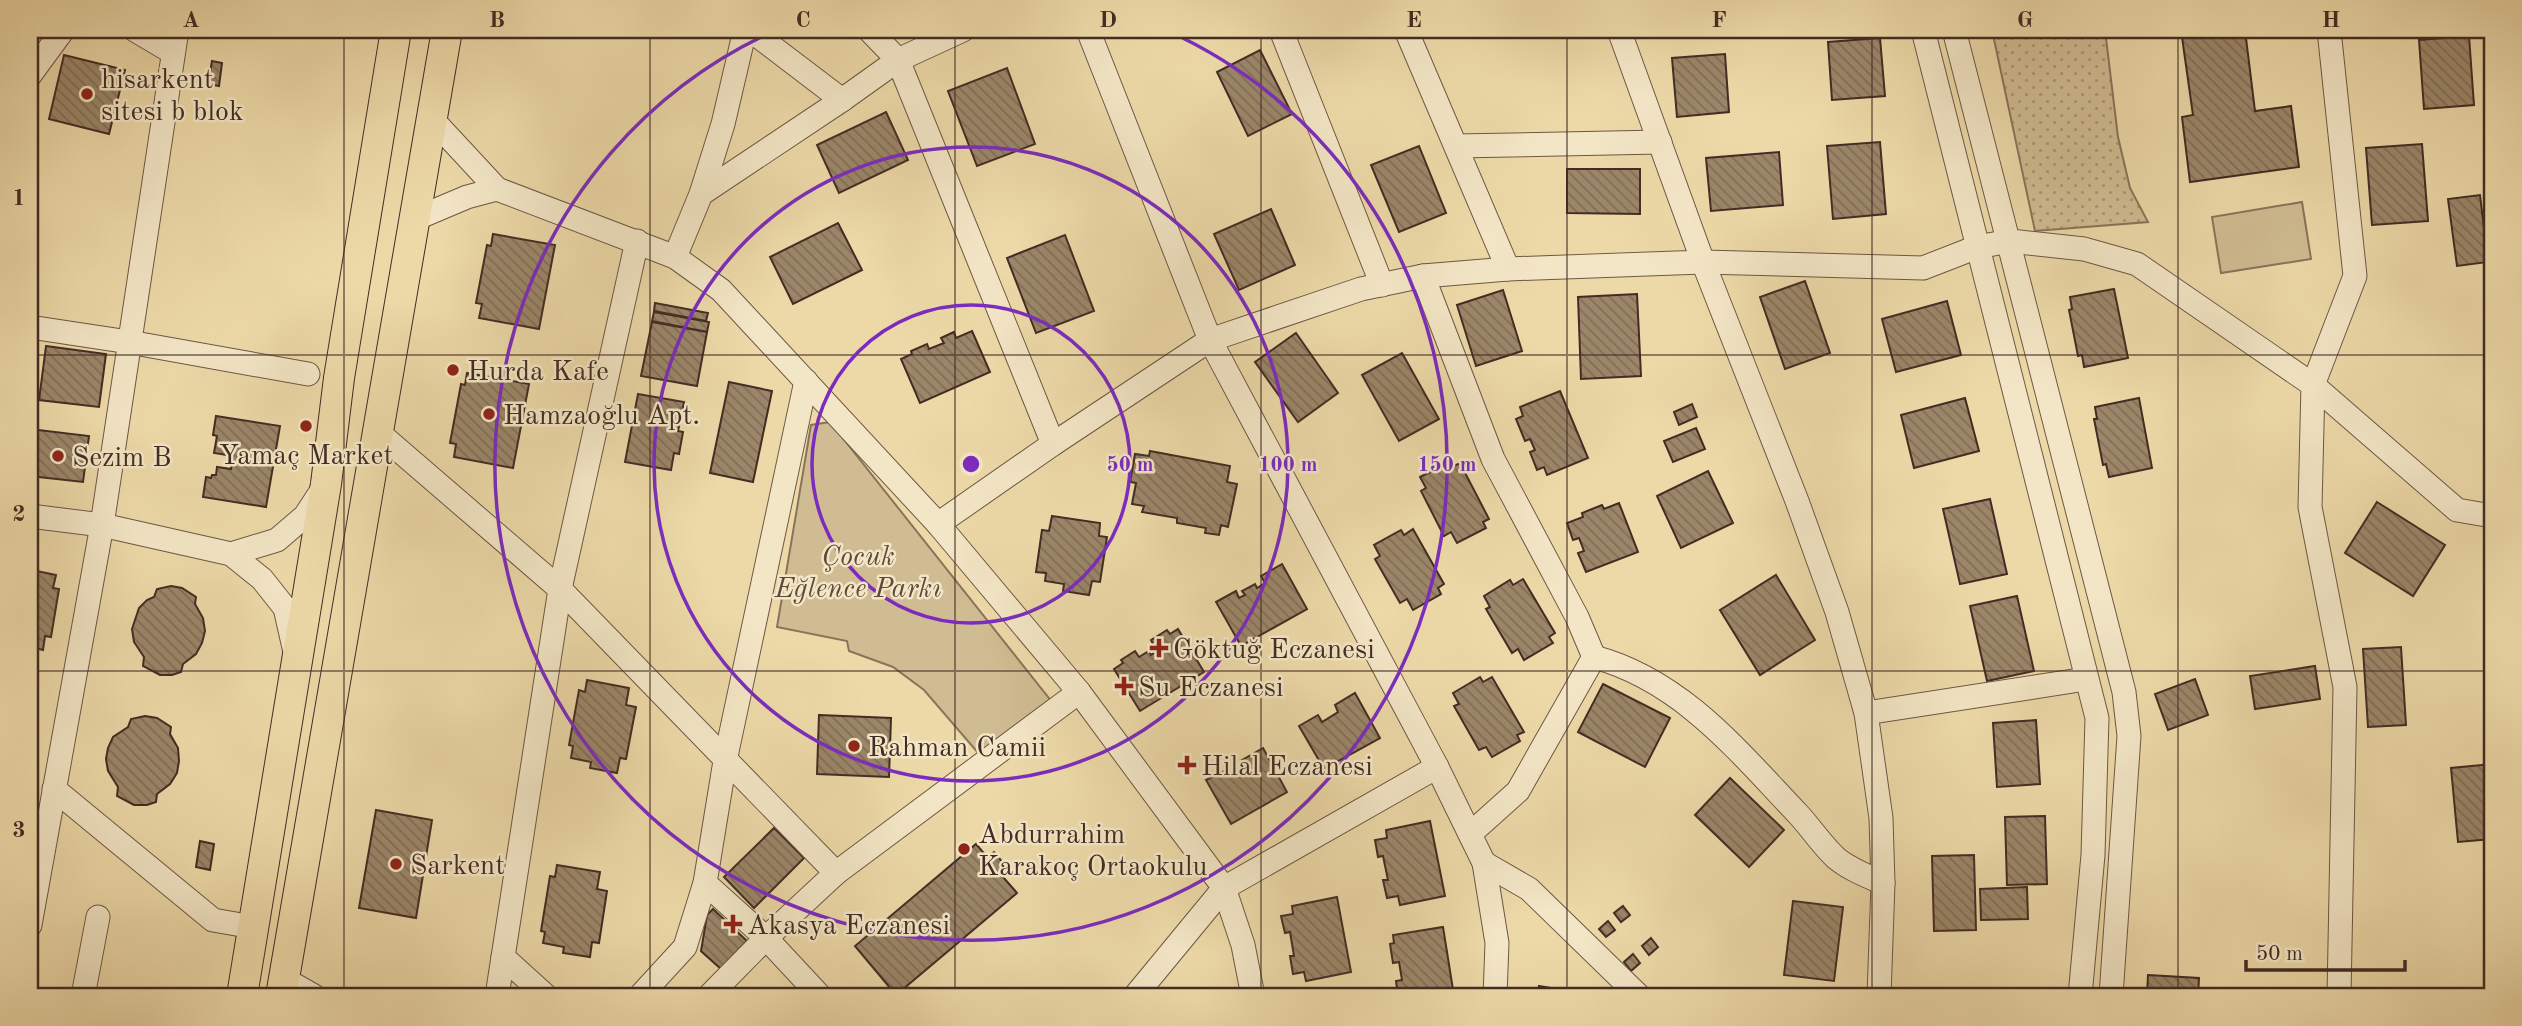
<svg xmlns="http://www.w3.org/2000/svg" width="2522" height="1026" font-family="'Old Standard TT',serif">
<defs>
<pattern id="grass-dots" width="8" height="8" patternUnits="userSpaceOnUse" patternTransform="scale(1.75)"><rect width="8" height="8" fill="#d0bc92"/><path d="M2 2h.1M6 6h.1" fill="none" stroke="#a97" stroke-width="1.8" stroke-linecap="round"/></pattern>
<pattern id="building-back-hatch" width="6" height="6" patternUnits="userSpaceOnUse" patternTransform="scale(1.75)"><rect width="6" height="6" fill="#9b8669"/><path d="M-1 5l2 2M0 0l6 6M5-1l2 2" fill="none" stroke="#806e56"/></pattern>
</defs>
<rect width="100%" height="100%" fill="#edd9a8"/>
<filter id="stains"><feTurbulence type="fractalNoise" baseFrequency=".00286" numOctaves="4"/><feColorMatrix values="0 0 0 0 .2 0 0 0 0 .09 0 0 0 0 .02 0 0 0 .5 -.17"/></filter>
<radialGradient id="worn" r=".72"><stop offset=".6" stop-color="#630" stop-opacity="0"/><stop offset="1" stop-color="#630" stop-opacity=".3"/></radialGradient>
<path fill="url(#grass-dots)" stroke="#89745b" stroke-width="2" d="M1992,30H2105L2118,137L2130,188L2148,222L2035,231Z"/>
<g fill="#d0bc92" stroke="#89745b" stroke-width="2">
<path d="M2302,202L2311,259L2221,273L2212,217Z"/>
<path d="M830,422L1052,702L979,754L924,690L893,667L849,651L847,641L777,627L811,425Z"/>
</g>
<g fill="url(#building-back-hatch)" stroke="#422c24" stroke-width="2">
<path d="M2181,30H2245L2255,111L2291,106L2299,167L2190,182L2182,117L2193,115Z"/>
<path d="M2469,36L2474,105L2424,109L2419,40Z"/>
<path d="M1880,38L1885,96L1832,100L1828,42Z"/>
<path d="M1260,50L1292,114L1248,136L1217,72Z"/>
<path d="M1725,54L1729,112L1677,117L1672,58Z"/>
<path d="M64,55L125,70L109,134L49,119Z"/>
<path d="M212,61L222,63L219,86L208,84Z"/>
<path d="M1007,68L1035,144L977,166L948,91Z"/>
<path d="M886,112L908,160L839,193L817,145Z"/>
<path d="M1880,142L1886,214L1833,219L1827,146Z"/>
<path d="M2422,144L2428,221L2372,225L2366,148Z"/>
<path d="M1419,146L1446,213L1399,232L1371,165Z"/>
<path d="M1779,152L1783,205L1711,211L1706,158Z"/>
<path d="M1567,169H1640V214L1567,213Z"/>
<path d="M2480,195L2488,262L2457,266L2448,199Z"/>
<path d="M1271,209L1295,265L1239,290L1214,234Z"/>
<path d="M838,223L862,270L793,304L770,257Z"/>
<path d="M493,234L555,245L539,329L479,318L482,304L476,303L487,245L491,246Z"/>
<path d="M1065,235L1094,311L1036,333L1007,258Z"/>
<path d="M1805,281L1830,353L1785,369L1760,297Z"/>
<path d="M2114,289L2128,358L2084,367L2082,355L2078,356L2069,310L2072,309L2070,297Z"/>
<path d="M1503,290L1522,351L1476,366L1457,305Z"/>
<path d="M1637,294L1641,376L1581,379L1578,297Z"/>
<path d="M1947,301L1961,355L1896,372L1882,319Z"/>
<path d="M655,303L708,313L706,321L654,311Z"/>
<path d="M654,312L709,322L707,332L652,321Z"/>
<path d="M652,322L707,332L697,386L641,376Z"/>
<path d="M972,331L990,372L920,403L901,359L912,354L911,351L927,344L929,349L944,343L941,338L954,332L956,338Z"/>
<path d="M1296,333L1338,393L1298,422L1255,362Z"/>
<path d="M46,346L106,354L99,407L39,400Z"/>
<path d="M1402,353L1439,419L1399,441L1362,375Z"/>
<path d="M467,373L529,384L513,468L454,457L456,444L450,443L461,384L465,385Z"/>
<path d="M729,382L772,391L753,482L710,473Z"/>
<path d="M1560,391L1588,458L1547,475L1544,467L1537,470L1530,452L1535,450L1530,439L1525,441L1516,419L1523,416L1520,407Z"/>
<path d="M638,394L684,402L678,431L683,432L679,454L674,453L671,470L625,462Z"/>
<path d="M1965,398L1979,451L1914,468L1901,415Z"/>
<path d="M2139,398L2152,468L2109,477L2106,464L2103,465L2094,419H2097L2095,407Z"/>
<path d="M1692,404L1697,417L1679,425L1674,412Z"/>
<path d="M216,416L280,426L266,507L203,497L206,477L211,478L212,475H216L217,467L231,469L233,456L214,453L217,436L213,435Z"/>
<path d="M1696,428L1705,449L1673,462L1664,441Z"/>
<path d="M30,429L89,436L83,482L30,476Z"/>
<path d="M1150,451L1230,466L1227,482L1237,484L1228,527L1221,525L1219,535L1205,533L1206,528L1177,523V518L1142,512L1144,506L1132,504L1136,483L1130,482L1135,454L1149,456Z"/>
<path d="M1448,463L1450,468L1460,463L1489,519L1483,522L1486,528L1457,543L1451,532L1444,536L1421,491L1426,488L1420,477Z"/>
<path d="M1708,471L1733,523L1681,548L1657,496Z"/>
<path d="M1990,499L2007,574L1960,584L1943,509Z"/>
<path d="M2377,502L2445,545L2413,596L2345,553Z"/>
<path d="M1619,503L1638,552L1586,572L1578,553L1584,551L1579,538L1573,540L1567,523L1583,517L1582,513L1602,505L1604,509Z"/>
<path d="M1052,516L1100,523L1099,536L1107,537L1100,582L1092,581L1089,595L1063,591L1064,584L1045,581L1046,573L1036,572L1042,530L1049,531Z"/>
<path d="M1413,529L1444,584L1438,588L1441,594L1413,610L1407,599L1400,603L1375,559L1380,556L1374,545L1401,530L1404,535Z"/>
<path d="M1282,564L1307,609L1241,646L1216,602L1236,591L1239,598L1245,595L1242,591L1255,584L1257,588L1265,583L1261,576Z"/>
<path d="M32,570L56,575L53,588L59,589L51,637L45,636L43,650L30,647V573Z"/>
<path d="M1776,575L1815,640L1760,675L1720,610Z"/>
<path d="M1523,579L1555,633L1549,637L1553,643L1524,660L1518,649L1512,653L1486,609L1490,607L1484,596L1510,580L1513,585Z"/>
<path d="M171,586L182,588L196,597L195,604L203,618L205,631L202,643L196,654L183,664L181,672L172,675H160L143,666L144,657L134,642L132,629L139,608L147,600L154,597L157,589Z"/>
<path d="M2017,596L2034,671L1987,681L1970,606Z"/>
<path d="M1178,629L1204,672L1140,711L1114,669L1123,663L1121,660L1135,651L1139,657L1149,651L1151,655L1157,651L1151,640L1167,630L1170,634Z"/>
<path d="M2401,647L2406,725L2368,727L2363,649Z"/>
<path d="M2315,666L2320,699L2255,709L2250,676Z"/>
<path d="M1480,677L1483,682L1492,677L1524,732L1517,735L1520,741L1492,757L1486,747L1479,750L1454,706L1459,704L1453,693Z"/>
<path d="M2195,679L2208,715L2168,730L2155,694Z"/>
<path d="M587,680L629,688L626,705L636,707L626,759L620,758L617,773L590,768L591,762L571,758L573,746L569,745L579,690L585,692Z"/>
<path d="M1603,684L1670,718L1645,767L1578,732Z"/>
<path d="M1355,693L1380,738L1324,769L1299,726L1318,715L1322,722L1338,712L1335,705Z"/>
<path d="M30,701L37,703L30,744Z"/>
<path d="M819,715L891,718L889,777L817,774Z"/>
<path d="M145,716L157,718L171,727L170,734L178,748L179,761L177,773L170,784L157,794L156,802L147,805H134L117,796L118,787L108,771L106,759L108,748L113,737L128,727L131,719Z"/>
<path d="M2036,720L2040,784L1997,787L1993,723Z"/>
<path d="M1263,748L1287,792L1231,824L1206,780L1226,770L1229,776L1246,767L1242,760Z"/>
<path d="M2492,764V839L2458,842L2451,768Z"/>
<path d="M1730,778L1784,830L1749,867L1695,815Z"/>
<path d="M376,810L432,820L416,918L359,908Z"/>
<path d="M2045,816L2047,884L2007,885L2005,817Z"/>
<path d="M1430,821L1445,896L1400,905L1398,896L1387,898L1383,880H1388L1383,856L1378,857L1375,840L1387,838L1386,830Z"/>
<path d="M774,828L804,858L754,908L724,877Z"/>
<path d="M200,841L214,844L210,870L196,867Z"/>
<path d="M976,844L987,857L994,852L1010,871L1003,877L1017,893L896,995L855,946Z"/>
<path d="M1974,855L1976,930L1934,931L1932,856Z"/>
<path d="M557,865L600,872L597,889L607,891L599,943L592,942L590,957L563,953L564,947L543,943L545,932L541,931L550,876L555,877Z"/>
<path d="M2027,887L2028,919L1981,920L1980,889Z"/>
<path d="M1337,897L1351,972L1306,981L1304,972L1293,974L1290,956H1294L1290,932L1285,933L1281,916L1293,914L1292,906Z"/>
<path d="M1793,901L1843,907L1834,981L1784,975Z"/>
<path d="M1623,906L1630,915L1621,922L1614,913Z"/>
<path d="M713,909L747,941L721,969L701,951L707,915Z"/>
<path d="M1608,921L1615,930L1606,937L1599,929Z"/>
<path d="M1443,927L1454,996H1398L1396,981L1402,980L1399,962L1393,963L1390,944L1394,943L1393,935Z"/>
<path d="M1651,938L1658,947L1649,955L1642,946Z"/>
<path d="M1633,954L1640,963L1631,971L1624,962Z"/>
<path d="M2148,975L2199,978L2198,996H2147Z"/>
<path d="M1539,986L1588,994L1587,996H1529H1537Z"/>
<path d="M2452,989L2492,992V996H2452Z"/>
</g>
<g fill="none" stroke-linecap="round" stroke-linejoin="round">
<defs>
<g id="minor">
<path d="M135,30L172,52"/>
<path d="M750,30L842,100"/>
<path d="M869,30L898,60L1053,444"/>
<path d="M1281,30L1382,285"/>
<path d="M1406,30L1508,269"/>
<path d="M1923,30L2097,718L2093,855L2080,996"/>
<path d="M1954,30L2124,692L2129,736L2111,996"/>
<path d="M2329,30L2355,276L2313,385L2457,510L2492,516"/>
<path d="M30,75L63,30"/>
<path d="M432,119L497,189L675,257L721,290L938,524L1079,692L1224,888L1135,996"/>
<path d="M1456,146L1660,142"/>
<path d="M701,194L723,124L745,30"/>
<path d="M415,219L467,197L497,189"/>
<path d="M675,257L701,194L842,100L898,60L963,30"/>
<path d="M1423,276L1493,459L1577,617L1594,657L1518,791L1470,834"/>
<path d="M30,327L129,342L308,374"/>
<path d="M806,381L725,761L705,883L766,938L820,996"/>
<path d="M379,433L560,589L836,873"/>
<path d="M30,516L102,525L231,554"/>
<path d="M938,524L1053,444L1210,340L1088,30"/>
<path d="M295,652L285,608L262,579L231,554L277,540L305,516L322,490"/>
<path d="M1594,657C1681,680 1738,751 1798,814C1811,828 1822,845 1836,858C1849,869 1867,876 1883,883"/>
<path d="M1866,713L2086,679"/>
<path d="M54,789L213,920L253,927"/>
<path d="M1484,863L1529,889L1639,996"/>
<path d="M30,925L102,525L177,30"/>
<path d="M503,957L546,996"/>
<path d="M284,979L314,996"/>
<path d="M83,996L98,917"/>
<path d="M497,996L560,589L637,241"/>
<path d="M640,996L685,947L705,883"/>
<path d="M709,996L766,938L836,873L1079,692"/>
<path d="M1253,996L1243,945L1224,888L1437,767"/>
<path d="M1495,996L1497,943L1484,863L1437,767L1210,340L1361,289L1423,276L1508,269L1703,262L1619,30"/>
<path d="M1879,996L1883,883L1881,818L1866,713L1837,612L1797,501L1703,262L1923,268L1977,247L2010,241L2084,249L2137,264L2313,385L2310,507L2345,687L2339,996"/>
</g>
<g id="major">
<path d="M242,996L326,484L339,378L396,30"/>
<path d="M281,996L447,30"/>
</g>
</defs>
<use href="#minor" stroke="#6d5745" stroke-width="25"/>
<use href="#major" stroke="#422c24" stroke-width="32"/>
<use href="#minor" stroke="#f3e6c6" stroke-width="23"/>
<use href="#major" stroke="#edd9a8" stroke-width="30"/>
</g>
<path fill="none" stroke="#422c24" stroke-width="2" stroke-opacity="0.55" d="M344,30V996M650,30V996M955,30V996M1261,30V996M1567,30V996M1872,30V996M2178,30V996M30,355H2492M30,671H2492"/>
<g fill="none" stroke="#7b2cbf" stroke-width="3.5">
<circle cx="971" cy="464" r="159"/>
<circle cx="971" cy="464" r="317"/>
<path d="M1168 31A476 476 0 1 1 774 31"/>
</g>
<g fill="#8f2418" stroke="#f3e6c6" stroke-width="2.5">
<circle cx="87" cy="94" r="7"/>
<circle cx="453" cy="370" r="7"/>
<circle cx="489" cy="414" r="7"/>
<circle cx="306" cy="426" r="7"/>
<circle cx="58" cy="456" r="7"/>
<path d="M1155.5 637.5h7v7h7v7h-7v7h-7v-7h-7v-7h7z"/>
<path d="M1120.5 675.5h7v7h7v7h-7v7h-7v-7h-7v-7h7z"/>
<circle cx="854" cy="746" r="7"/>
<path d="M1183.5 754.5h7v7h7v7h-7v7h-7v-7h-7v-7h7z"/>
<circle cx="964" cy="849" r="7"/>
<circle cx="396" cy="864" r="7"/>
<path d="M729.5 913.5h7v7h7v7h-7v7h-7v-7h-7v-7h7z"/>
</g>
<g text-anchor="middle" stroke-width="5" stroke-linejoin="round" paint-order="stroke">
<g font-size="28" fill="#422c24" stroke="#f3e6c6" text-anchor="start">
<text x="101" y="88">hisarkent<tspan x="101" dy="32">sitesi b blok</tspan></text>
<text x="467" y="380">Hurda Kafe</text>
<text x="503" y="424">Hamzaoğlu Apt.</text>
<text x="306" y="464" text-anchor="middle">Yamaç Market</text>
<text x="72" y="466">Sezim B</text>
<text x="1173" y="658">Göktuğ Eczanesi</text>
<text x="1138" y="696">Su Eczanesi</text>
<text x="868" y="756">Rahman Camii</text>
<text x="1201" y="775">Hilal Eczanesi</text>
<text x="978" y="843">Abdurrahim<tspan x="978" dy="32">Karakoç Ortaokulu</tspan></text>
<text x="410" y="874">Sarkent</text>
<text x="747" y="934">Akasya Eczanesi</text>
</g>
<g font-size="28" font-style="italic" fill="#5e493a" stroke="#f3e6c6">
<text x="858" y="565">Çocuk<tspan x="858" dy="32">Eğlence Parkı</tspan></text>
</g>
</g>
<circle cx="971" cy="464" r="10" fill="#7b2cbf" stroke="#f3e6c6" stroke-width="3.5"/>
<g font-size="21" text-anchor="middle" font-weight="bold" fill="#7b2cbf" stroke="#f3e6c6" stroke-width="5" stroke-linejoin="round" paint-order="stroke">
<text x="1130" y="471">50 m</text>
<text x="1288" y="471">100 m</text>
<text x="1447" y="471">150 m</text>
</g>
<rect width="2522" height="1026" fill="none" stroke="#edd9a8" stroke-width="77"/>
<path d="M2246 960v10h159v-10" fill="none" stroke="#422c24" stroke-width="3.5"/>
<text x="2256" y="960" font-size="21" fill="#422c24" stroke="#f3e6c6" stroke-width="5" paint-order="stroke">50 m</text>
<rect x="38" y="38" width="2446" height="950" fill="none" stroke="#422c24" stroke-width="2.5"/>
<g font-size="23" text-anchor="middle" font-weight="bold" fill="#422c24">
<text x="191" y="27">A</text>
<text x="497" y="27">B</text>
<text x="803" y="27">C</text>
<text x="1108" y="27">D</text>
<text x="1414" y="27">E</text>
<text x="1719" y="27">F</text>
<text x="2025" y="27">G</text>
<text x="2331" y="27">H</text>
<text x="19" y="205">1</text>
<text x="19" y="521">2</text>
<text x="19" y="837">3</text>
</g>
<rect width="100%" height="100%" filter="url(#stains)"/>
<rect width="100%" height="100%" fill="url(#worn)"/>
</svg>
